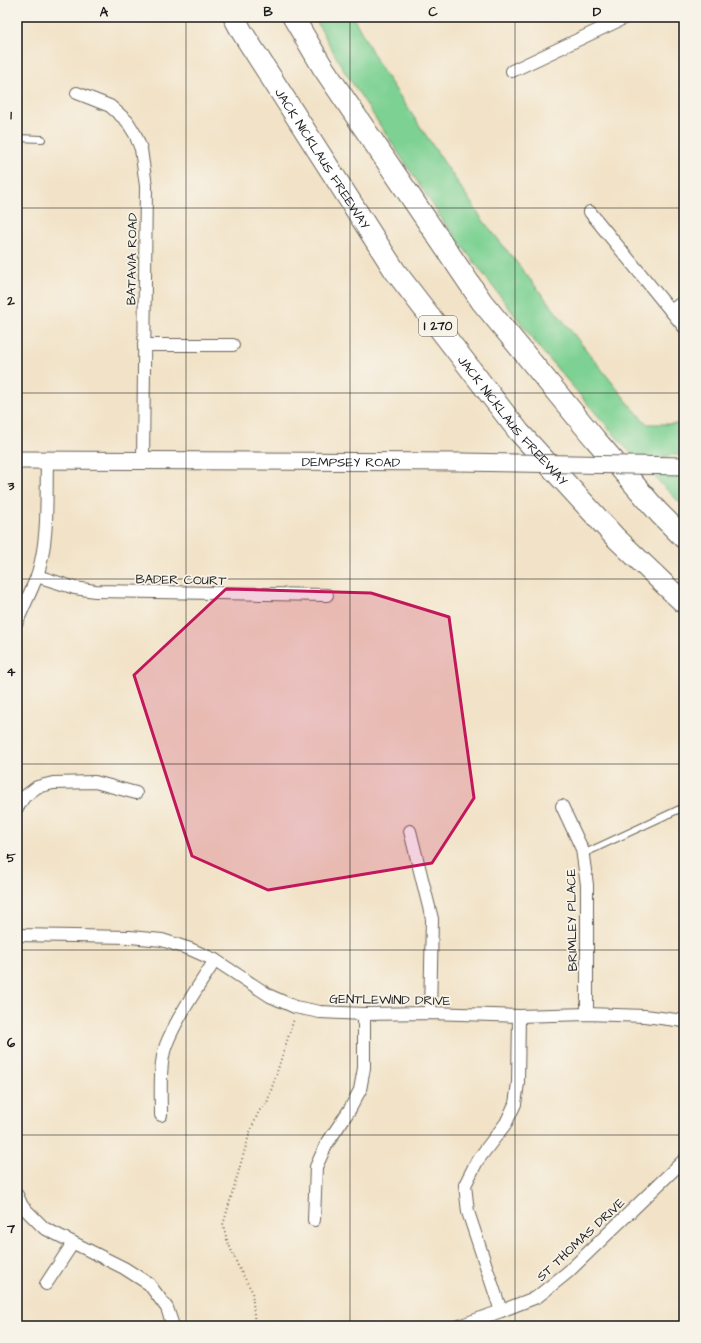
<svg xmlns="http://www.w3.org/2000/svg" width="701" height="1343" font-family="'Architects Daughter',sans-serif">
<rect width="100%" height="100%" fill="#f7f3e8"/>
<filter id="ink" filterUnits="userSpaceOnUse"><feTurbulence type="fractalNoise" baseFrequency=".025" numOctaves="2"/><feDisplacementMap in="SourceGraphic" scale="8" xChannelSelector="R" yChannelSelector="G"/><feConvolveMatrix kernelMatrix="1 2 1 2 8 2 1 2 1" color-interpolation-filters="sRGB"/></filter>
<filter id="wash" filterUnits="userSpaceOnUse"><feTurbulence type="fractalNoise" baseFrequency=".012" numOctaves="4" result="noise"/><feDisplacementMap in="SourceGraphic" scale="16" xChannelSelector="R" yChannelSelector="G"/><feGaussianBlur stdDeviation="0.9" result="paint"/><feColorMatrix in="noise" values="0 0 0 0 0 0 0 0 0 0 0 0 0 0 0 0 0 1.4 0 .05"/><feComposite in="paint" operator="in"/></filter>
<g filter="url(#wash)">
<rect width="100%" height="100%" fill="#f2e3c8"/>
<path fill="#7dd193" stroke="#4c7658" d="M314,17H353L381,68L482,219L630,405L647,424H684V455L663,456L684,472V507L625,447L542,351L446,225L343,69Z"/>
</g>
<g filter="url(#ink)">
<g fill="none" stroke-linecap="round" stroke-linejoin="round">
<defs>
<g id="service">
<path d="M17,138L42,139"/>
<path d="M583,854L684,807"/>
</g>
<g id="minor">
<path d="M512,71L626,17"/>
<path d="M77,93L110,106L127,121L135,134L141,149L146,186L143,460"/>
<path d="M590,212L684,327"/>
<path d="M671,311L684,301"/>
<path d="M144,345H233"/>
<path d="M37,576L75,588L95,591L327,595"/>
<path d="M17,622C23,607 31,592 37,576C49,540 46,498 47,460"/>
<path d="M562,806L582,849L587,885V1014"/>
<path d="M17,808L24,797L37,787L53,783L95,782L136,793"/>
<path d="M410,831L432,919L430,1013"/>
<path d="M17,935L130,937L162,940L190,949L215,960L270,996L295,1007L320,1012L364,1014L430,1013L519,1016L587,1014L645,1016L684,1021"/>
<path d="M161,1115C161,1096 159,1063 166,1045C177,1017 199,986 215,960"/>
<path d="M17,1195L22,1206L44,1228L124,1268L149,1284L167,1308L173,1326"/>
<path d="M314,1220L316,1167L326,1145L350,1109L360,1090L364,1068V1014"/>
<path d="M46,1284L73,1243"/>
<path d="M501,1311L468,1212L465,1185L477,1161L506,1123L515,1104L518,1083L519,1016"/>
<path d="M459,1326L501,1311L537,1297L568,1272L684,1160"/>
</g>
<g id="secondary">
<path id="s1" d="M17,460L462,462"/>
</g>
<g id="motorway">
<path id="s2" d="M234,17L242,32L395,271L519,432L615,537L684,603"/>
<path d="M293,17L322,66L482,302L595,439L659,513L684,538"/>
</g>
</defs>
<use href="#service" stroke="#676258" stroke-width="8"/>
<use href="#minor" stroke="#676258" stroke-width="14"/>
<use href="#secondary" stroke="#676258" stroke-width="19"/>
<use href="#motorway" stroke="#676258" stroke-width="23"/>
<path stroke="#676258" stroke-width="2" stroke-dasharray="1 3" stroke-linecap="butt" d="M255,1326L252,1291L238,1266L227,1240L223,1225L250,1132L259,1111L267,1103L294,1019"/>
<use href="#service" stroke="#fff" stroke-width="6"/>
<use href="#minor" stroke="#fff" stroke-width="12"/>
<use href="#secondary" stroke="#fff" stroke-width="17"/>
<use href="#motorway" stroke="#fff" stroke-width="21"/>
<defs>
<path id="secondary-bridge" d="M462,462L684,466"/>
</defs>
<use href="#secondary-bridge" stroke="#676258" stroke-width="19" stroke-linecap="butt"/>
<use href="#secondary-bridge" stroke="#fff" stroke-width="17"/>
</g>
</g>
<path fill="#c2185b" fill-opacity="0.2" stroke="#c2185b" stroke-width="3" stroke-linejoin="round" d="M226,589L371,593L449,617L474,798L432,863L268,890L192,856L134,675Z"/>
<path fill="none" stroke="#1c1c1c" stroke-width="1" stroke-opacity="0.55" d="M186,17V1326M350,17V1326M515,17V1326M17,208H684M17,393H684M17,579H684M17,764H684M17,950H684M17,1135H684"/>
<g text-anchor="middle" stroke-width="3.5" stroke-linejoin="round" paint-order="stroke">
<rect fill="#f7f3e8" stroke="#5e5c59" stroke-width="1" x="419" y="316" width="38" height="20" rx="3"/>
<g font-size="12" font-weight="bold" fill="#1c1c1c">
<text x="438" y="330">I 270</text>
</g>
<g font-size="13" fill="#1c1c1c" stroke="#f7f3e8">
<text dy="5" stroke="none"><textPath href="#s2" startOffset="167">JACK NICKLAUS FREEWAY</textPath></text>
<text transform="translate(131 259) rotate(-89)" y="5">BATAVIA ROAD</text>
<text dy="5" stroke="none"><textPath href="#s2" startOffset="491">JACK NICKLAUS FREEWAY</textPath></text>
<text dy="5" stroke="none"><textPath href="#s1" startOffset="334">DEMPSEY ROAD</textPath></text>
<text transform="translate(181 579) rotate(1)" y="5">BADER COURT</text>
<text transform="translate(571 920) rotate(-91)" y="5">BRIMLEY PLACE</text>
<text transform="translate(390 999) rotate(1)" y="5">GENTLEWIND DRIVE</text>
<text transform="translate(580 1239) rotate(-43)" y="5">ST THOMAS DRIVE</text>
</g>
</g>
<rect width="701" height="1343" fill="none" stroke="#f7f3e8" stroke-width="44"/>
<rect x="22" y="22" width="657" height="1299" fill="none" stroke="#1c1c1c" stroke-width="1.5"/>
<g font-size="13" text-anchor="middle" font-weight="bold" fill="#1c1c1c">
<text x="104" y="16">A</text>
<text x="268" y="16">B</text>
<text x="433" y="16">C</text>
<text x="597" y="16">D</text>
<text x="11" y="119">1</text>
<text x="11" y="305">2</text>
<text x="11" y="490">3</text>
<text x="11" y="676">4</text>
<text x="11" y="862">5</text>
<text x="11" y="1047">6</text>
<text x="11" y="1233">7</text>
</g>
</svg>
